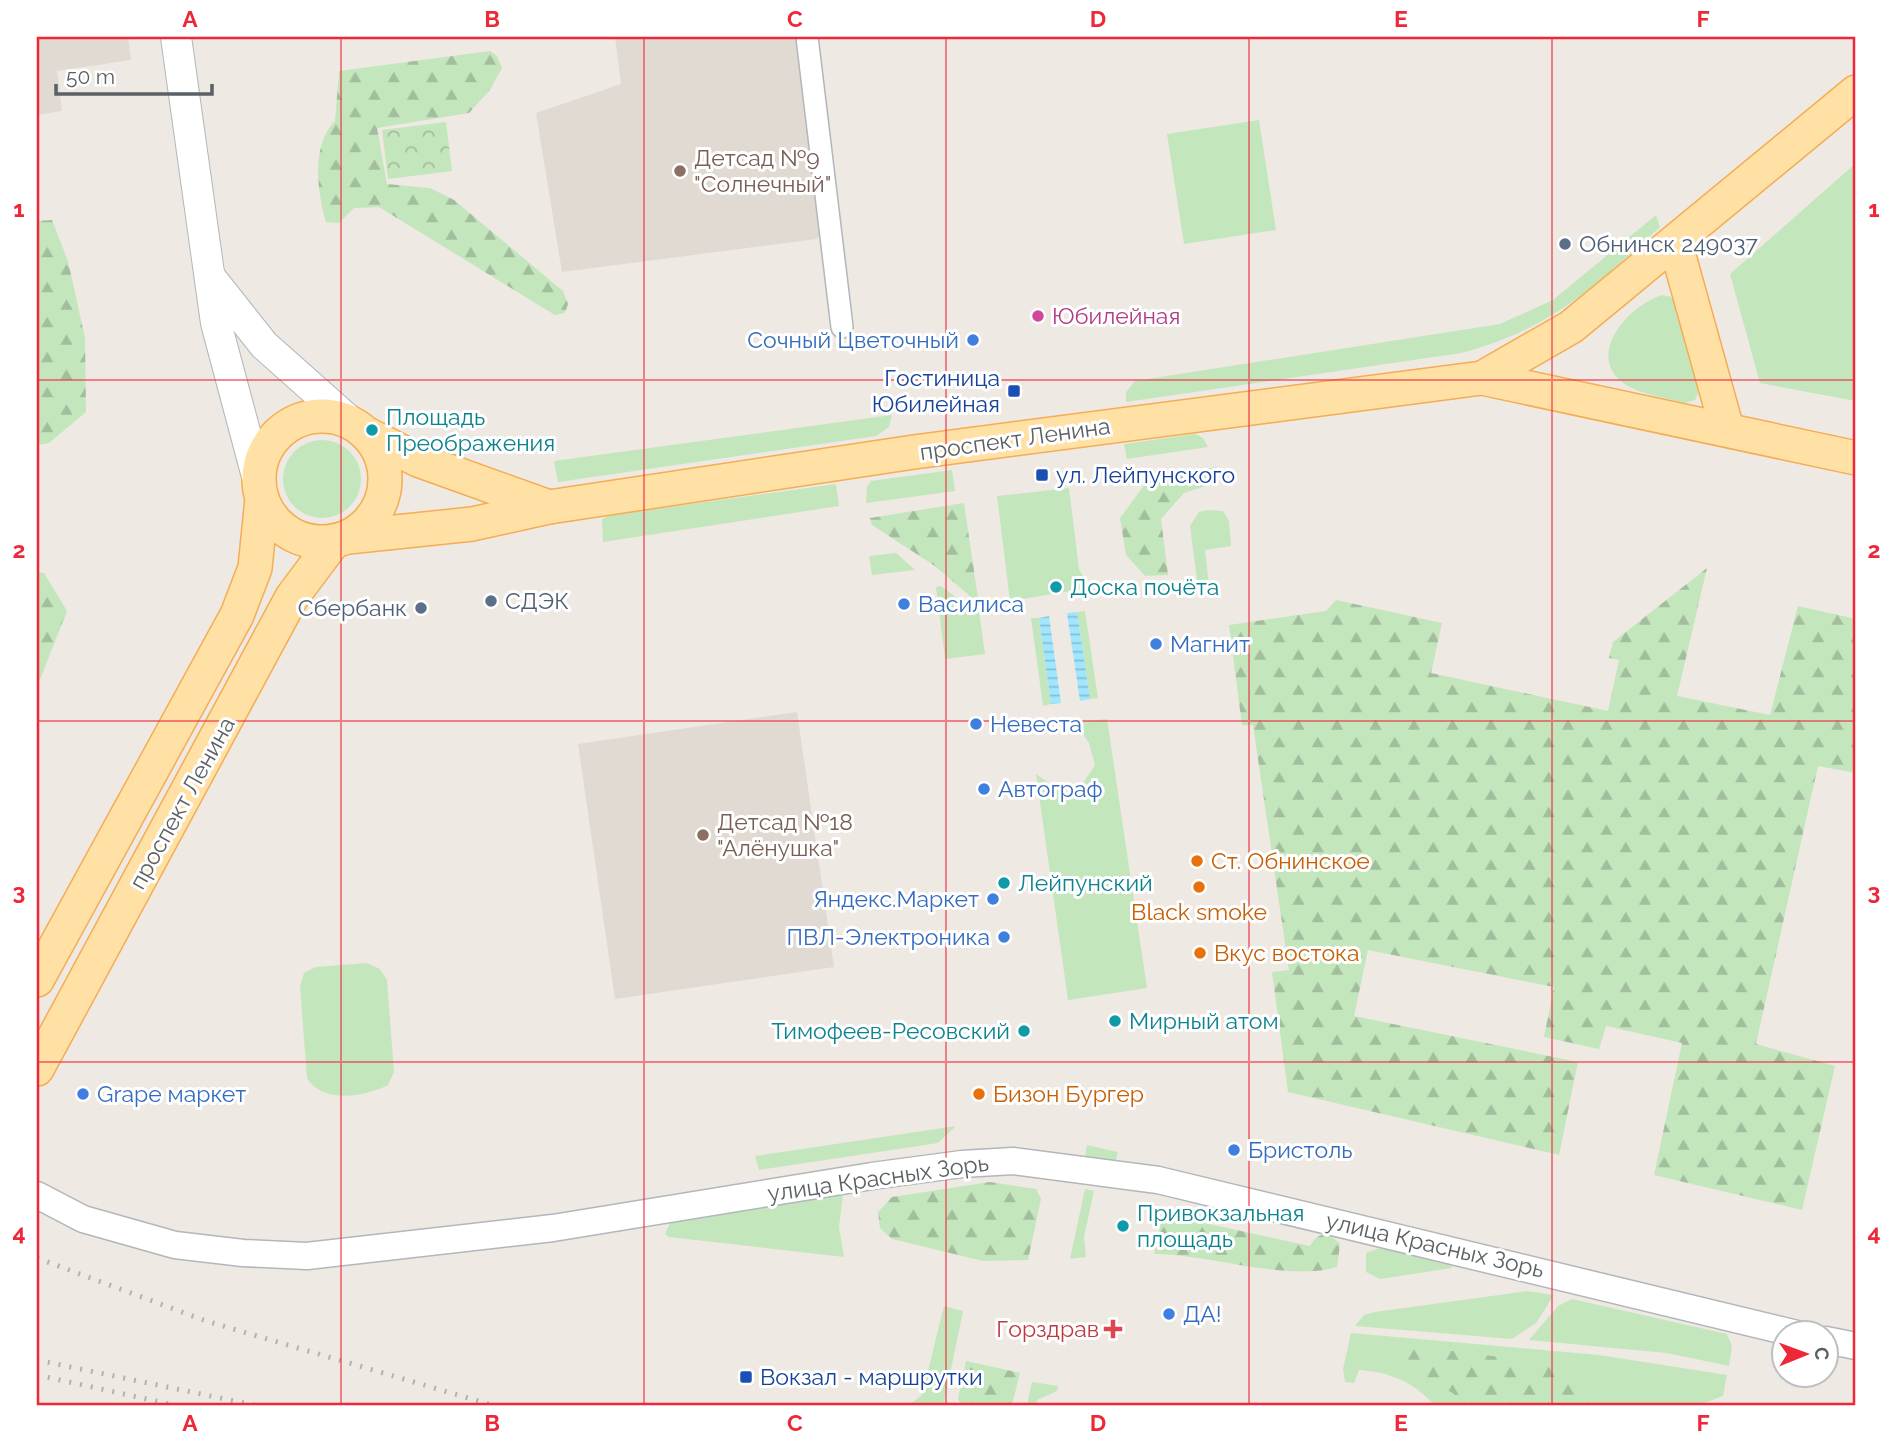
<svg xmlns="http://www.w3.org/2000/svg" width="1893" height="1442" font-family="Raleway,sans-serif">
<defs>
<pattern id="forest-firs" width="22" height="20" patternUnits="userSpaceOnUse" patternTransform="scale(1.75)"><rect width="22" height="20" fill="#c4e6bd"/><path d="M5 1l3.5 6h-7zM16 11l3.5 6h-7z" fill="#a2be9d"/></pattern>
<pattern id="park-crowns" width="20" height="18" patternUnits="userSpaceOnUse" patternTransform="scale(1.75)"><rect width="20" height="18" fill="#c4e6bd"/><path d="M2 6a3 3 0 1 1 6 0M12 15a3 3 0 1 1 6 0" fill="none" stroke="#a2be9d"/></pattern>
<pattern id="water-rules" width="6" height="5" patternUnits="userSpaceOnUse" patternTransform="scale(1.75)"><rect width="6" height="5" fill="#a0e6ff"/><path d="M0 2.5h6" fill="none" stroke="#85bed2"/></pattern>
</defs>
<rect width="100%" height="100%" fill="#eee9e2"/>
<g fill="#e0dad3">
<path d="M37,37H128L131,60L57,71L62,111L37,115Z"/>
<path d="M615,37H799L823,228L817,239L562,272L536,113L621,84Z"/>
<path d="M797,712L834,967L615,999L578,744Z"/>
</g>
<g fill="#c4e6bd">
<path d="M1259,120L1276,230L1184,244L1167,134Z"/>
<path d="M1856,163V401L1760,383L1730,274Z"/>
<path d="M1656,215L1660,227C1593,288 1551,329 1461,353L1126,402V392L1135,381L1500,324L1553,300Z"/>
<path d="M1662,295L1671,297L1677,306L1699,391L1695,400L1685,403C1667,398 1637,394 1622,382C1586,352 1630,305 1662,295Z"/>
<path d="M892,415L889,427L876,436L558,482L554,461Z"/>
<path d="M1195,434L1203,438L1208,447L1127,459L1124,444Z"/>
<circle cx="322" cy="479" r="39"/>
<path d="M952,470L955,491L866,503L867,487L871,481Z"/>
<path d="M836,484L839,506L603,542L602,519L611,515Z"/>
<path d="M1069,488L1079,569L1089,588L1010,601L997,496Z"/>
<path d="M1208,510L1223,511L1229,521L1231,546L1205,550L1209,585L1198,587L1190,526L1199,512Z"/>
<path d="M896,553L915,570L872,575L869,556Z"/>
<path d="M941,586L973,610L979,611L985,654L945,659L936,587Z"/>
<path d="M1085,611L1098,698L1090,699L1077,612Z"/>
<path d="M1031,618H1039L1051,704L1043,706Z"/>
<path d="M1107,719L1147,988L1068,1000L1036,774L1072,800L1095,765L1089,743L1075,722Z"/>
<path d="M367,963L380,969L387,980L394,1072L388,1085C364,1097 322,1104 307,1078L300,987L304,973L316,967Z"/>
<path d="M956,1126L938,1143L759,1170L755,1156Z"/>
<path d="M1087,1145L1118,1152L1115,1164L1085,1157Z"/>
<path d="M1085,1189L1094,1191L1084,1237L1086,1257L1070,1259Z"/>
<path d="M843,1194L839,1227L844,1257L669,1237L665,1234L671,1221Z"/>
<path d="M1380,1248L1451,1265L1452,1268L1380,1279L1366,1272V1253Z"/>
<path d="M1527,1291L1554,1295L1536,1323L1512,1339L1355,1326L1364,1315L1375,1312Z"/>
<path d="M1572,1299L1727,1334L1732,1346L1729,1366L1667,1353L1529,1340L1558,1306Z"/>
<path d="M944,1306L963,1311L944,1403L909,1405L922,1395Z"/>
<path d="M1351,1333L1599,1355L1727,1375L1723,1396L1699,1405H1434C1414,1382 1390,1372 1359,1370L1354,1383L1345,1382L1343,1369Z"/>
<path d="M1032,1382L1058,1386L1057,1391L1037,1400L1036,1405H1027Z"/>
</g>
<g fill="url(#forest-firs)">
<path d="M490,51L497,56L502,68L490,90L469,113L377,128L387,184L430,188L454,200L563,291L568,304L565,313L555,315L379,207L354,208L339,223L326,222C317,192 311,145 335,121L339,71Z"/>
<path d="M52,220L68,261L85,338L86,412L49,443L37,445V221Z"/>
<path d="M1216,467L1218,482L1184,493L1161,519L1168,575L1145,576L1126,555L1120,518L1148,480Z"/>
<path d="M964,503L978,598H972L935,566L872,525L870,518Z"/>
<path d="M1707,568L1677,696L1770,715L1798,606L1856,619V773L1818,766L1756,1044L1835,1066L1802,1210L1654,1175L1682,1043L1606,1026L1599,1049L1544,1037L1554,987L1368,950L1354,1016L1578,1062L1559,1155L1288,1092L1272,972L1289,970L1253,725H1242L1229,625L1326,611L1336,600L1442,623L1431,673L1608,711L1619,660L1609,658L1613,642Z"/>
<path d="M37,572L44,573L67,611L37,687Z"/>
<path d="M990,1182L1036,1189L1041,1199L1028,1260L983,1261L892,1239L880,1228L878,1212L892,1197Z"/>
<path d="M1163,1214L1310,1246C1319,1231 1328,1232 1340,1244L1337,1267C1288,1282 1208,1254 1154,1254Z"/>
<path d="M1421,1347L1547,1363L1588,1385L1598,1405H1455L1454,1394L1407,1365L1393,1350Z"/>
<path d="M966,1361L1020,1373L1012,1405H961L958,1399Z"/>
</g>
<path fill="url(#park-crowns)" d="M446,122L452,171L388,179L382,130Z"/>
<g fill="url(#water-rules)">
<path d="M1077,612L1090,699L1080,701L1067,613Z"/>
<path d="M1049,616L1061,703L1051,704L1039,618Z"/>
</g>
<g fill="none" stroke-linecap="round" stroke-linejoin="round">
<defs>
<path id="minor" d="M807,37L842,327"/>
<g id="tertiary">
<path d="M37,1195L83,1219L175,1245L243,1253L307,1256L553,1228L872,1176L962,1164L1013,1161L1158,1180L1797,1334"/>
<path d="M1826,1340L1856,1346"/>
</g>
<g id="secondary">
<path d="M176,37L216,323L259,484"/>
<path d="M211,278L264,345L354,425"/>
</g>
<g id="primary">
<path d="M1675,242L1727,429"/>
<path d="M1482,378L1571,327L1856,92"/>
<circle cx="322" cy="479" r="63"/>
<path d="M367,434L418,460L549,507"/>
<path d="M348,537L472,524L549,507L914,452L1482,378L1856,458"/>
<path d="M37,980L237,615L255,568L262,499"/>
<path d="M37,1069L292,597L334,541"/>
</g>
</defs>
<use href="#minor" stroke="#b3b6ba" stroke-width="24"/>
<use href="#tertiary" stroke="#b3b6ba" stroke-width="29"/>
<use href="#secondary" stroke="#b1b7ba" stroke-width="32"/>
<use href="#primary" stroke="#f6ac53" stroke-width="36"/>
<use href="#minor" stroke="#fff" stroke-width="21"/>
<use href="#tertiary" stroke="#fff" stroke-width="26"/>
<use href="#secondary" stroke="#fff" stroke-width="30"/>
<use href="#primary" stroke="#ffe1a5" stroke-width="33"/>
<g stroke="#b1b2b3" stroke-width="5" stroke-dasharray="2 9" stroke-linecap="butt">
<path d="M37,1258L206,1321L492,1405"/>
<path d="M37,1360L254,1405"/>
<path d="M37,1375L174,1405"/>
</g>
</g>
<path fill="none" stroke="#ee2739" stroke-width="2" stroke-opacity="0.55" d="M341,37V1405M644,37V1405M946,37V1405M1249,37V1405M1552,37V1405M37,380H1856M37,721H1856M37,1062H1856"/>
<g fill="#8d6e63" stroke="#fff" stroke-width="2.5">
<circle cx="680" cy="171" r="7"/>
<circle cx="703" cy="835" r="7"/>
</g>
<g fill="#5c6f8a" stroke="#fff" stroke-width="2.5">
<circle cx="1565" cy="244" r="7"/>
<circle cx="491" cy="601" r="7"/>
<circle cx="421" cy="608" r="7"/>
</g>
<circle fill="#d1479c" stroke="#fff" stroke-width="2.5" cx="1038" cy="316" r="7"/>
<g fill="#3f7fe0" stroke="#fff" stroke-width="2.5">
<circle cx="973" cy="340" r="7"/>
<circle cx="904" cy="604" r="7"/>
<circle cx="1156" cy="644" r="7"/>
<circle cx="976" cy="724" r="7"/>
<circle cx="984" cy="789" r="7"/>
<circle cx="993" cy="899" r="7"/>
<circle cx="1004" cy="937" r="7"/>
<circle cx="83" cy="1094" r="7"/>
<circle cx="1234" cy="1150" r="7"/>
<circle cx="1169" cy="1314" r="7"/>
</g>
<g fill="#1a4fb4" stroke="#fff" stroke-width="2.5">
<rect x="1007" y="384" width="14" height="14" rx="3.5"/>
<rect x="1035" y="468" width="14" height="14" rx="3.5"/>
<rect x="739" y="1370" width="14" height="14" rx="3.5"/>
</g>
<g fill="#0f9aa8" stroke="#fff" stroke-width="2.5">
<circle cx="372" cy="430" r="7"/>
<circle cx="1056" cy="587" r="7"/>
<circle cx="1004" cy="883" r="7"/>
<circle cx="1115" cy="1021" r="7"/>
<circle cx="1024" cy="1031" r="7"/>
<circle cx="1123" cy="1226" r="7"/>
</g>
<g fill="#e8710a" stroke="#fff" stroke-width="2.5">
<circle cx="1197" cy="861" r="7"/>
<circle cx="1199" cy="887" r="7"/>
<circle cx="1200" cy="953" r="7"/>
<circle cx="979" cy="1094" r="7"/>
</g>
<path fill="#e0444e" stroke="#fff" stroke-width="2.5" d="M1109.5 1318.5h7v7h7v7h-7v7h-7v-7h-7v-7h7z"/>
<g text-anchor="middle" stroke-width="6" stroke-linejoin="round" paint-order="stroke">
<g font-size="23" fill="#785e54" stroke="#fff" text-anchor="start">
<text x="694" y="166">Детсад №9<tspan x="694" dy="26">"Солнечный"</tspan></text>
<text x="717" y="830">Детсад №18<tspan x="717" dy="26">"Алёнушка"</tspan></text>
</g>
<g font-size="23" fill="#4e5e75" stroke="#fff" text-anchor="start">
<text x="1579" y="252">Обнинск 249037</text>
<text x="505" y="609">СДЭК</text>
<text x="407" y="616" text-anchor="end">Сбербанк</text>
</g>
<g font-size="23" fill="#b23c85" stroke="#fff" text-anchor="start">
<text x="1052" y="324">Юбилейная</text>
</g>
<g font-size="23" fill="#366cbe" stroke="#fff" text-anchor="start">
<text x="959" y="348" text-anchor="end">Сочный Цветочный</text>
<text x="918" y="612">Василиса</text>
<text x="1170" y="652">Магнит</text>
<text x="990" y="732">Невеста</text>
<text x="998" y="797">Автограф</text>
<text x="979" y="907" text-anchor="end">Яндекс.Маркет</text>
<text x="990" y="945" text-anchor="end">ПВЛ-Электроника</text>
<text x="97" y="1102">Grape маркет</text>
<text x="1248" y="1158">Бристоль</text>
<text x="1183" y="1322">ДА!</text>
</g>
<g font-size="23" fill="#164399" stroke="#fff" text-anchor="start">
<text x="1000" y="386" text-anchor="end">Гостиница<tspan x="1000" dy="26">Юбилейная</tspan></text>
<text x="1056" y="483">ул. Лейпунского</text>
<text x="760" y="1385">Вокзал - маршрутки</text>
</g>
<g font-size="23" fill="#0d838f" stroke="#fff" text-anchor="start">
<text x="386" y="425">Площадь<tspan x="386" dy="26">Преображения</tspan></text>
<text x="1070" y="595">Доска почёта</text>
<text x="1018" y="891">Лейпунский</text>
<text x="1129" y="1029">Мирный атом</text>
<text x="1010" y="1039" text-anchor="end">Тимофеев-Ресовский</text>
<text x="1137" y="1221">Привокзальная<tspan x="1137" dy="26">площадь</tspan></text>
</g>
<g font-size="23" fill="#5a6063" stroke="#fff">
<text transform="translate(1015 439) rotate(-8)" y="8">проспект Ленина</text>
<text transform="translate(182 803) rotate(-61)" y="8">проспект Ленина</text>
<text transform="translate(878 1178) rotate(-8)" y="8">улица Красных Зорь</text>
<text transform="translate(1435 1245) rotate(13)" y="8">улица Красных Зорь</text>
</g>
<g font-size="23" fill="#c56008" stroke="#fff" text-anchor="start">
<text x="1211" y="869">Ст. Обнинское</text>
<text x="1199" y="920" text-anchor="middle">Black smoke</text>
<text x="1214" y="961">Вкус востока</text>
<text x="993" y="1102">Бизон Бургер</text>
</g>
<g font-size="23" fill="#be3a42" stroke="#fff" text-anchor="end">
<text x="1099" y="1337">Горздрав</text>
</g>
</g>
<rect width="1893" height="1442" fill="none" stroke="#ffffff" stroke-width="77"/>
<g transform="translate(1805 1354) rotate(89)"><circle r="33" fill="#ffffff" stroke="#bdbfc1" stroke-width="2"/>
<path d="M0-5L12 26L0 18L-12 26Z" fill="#ee2739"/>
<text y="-10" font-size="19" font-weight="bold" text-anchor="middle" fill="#5a6063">С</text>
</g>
<path d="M56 84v10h156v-10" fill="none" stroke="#5a6063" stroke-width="3.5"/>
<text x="66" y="84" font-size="21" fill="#5a6063" stroke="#ffffff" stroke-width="5" paint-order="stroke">50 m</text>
<rect x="38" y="38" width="1816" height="1366" fill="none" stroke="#ee2739" stroke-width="2.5"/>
<g font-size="23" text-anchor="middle" font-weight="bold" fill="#ee2739">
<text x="190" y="27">A</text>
<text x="492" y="27">B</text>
<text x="795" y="27">C</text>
<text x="1098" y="27">D</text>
<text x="1401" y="27">E</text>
<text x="1703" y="27">F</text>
<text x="19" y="217">1</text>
<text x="1874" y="217">1</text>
<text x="19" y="558">2</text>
<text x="1874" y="558">2</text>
<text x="19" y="900">3</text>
<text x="1874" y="900">3</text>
<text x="19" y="1241">4</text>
<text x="1874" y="1241">4</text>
<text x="190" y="1431">A</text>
<text x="492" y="1431">B</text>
<text x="795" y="1431">C</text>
<text x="1098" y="1431">D</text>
<text x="1401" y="1431">E</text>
<text x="1703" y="1431">F</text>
</g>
</svg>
